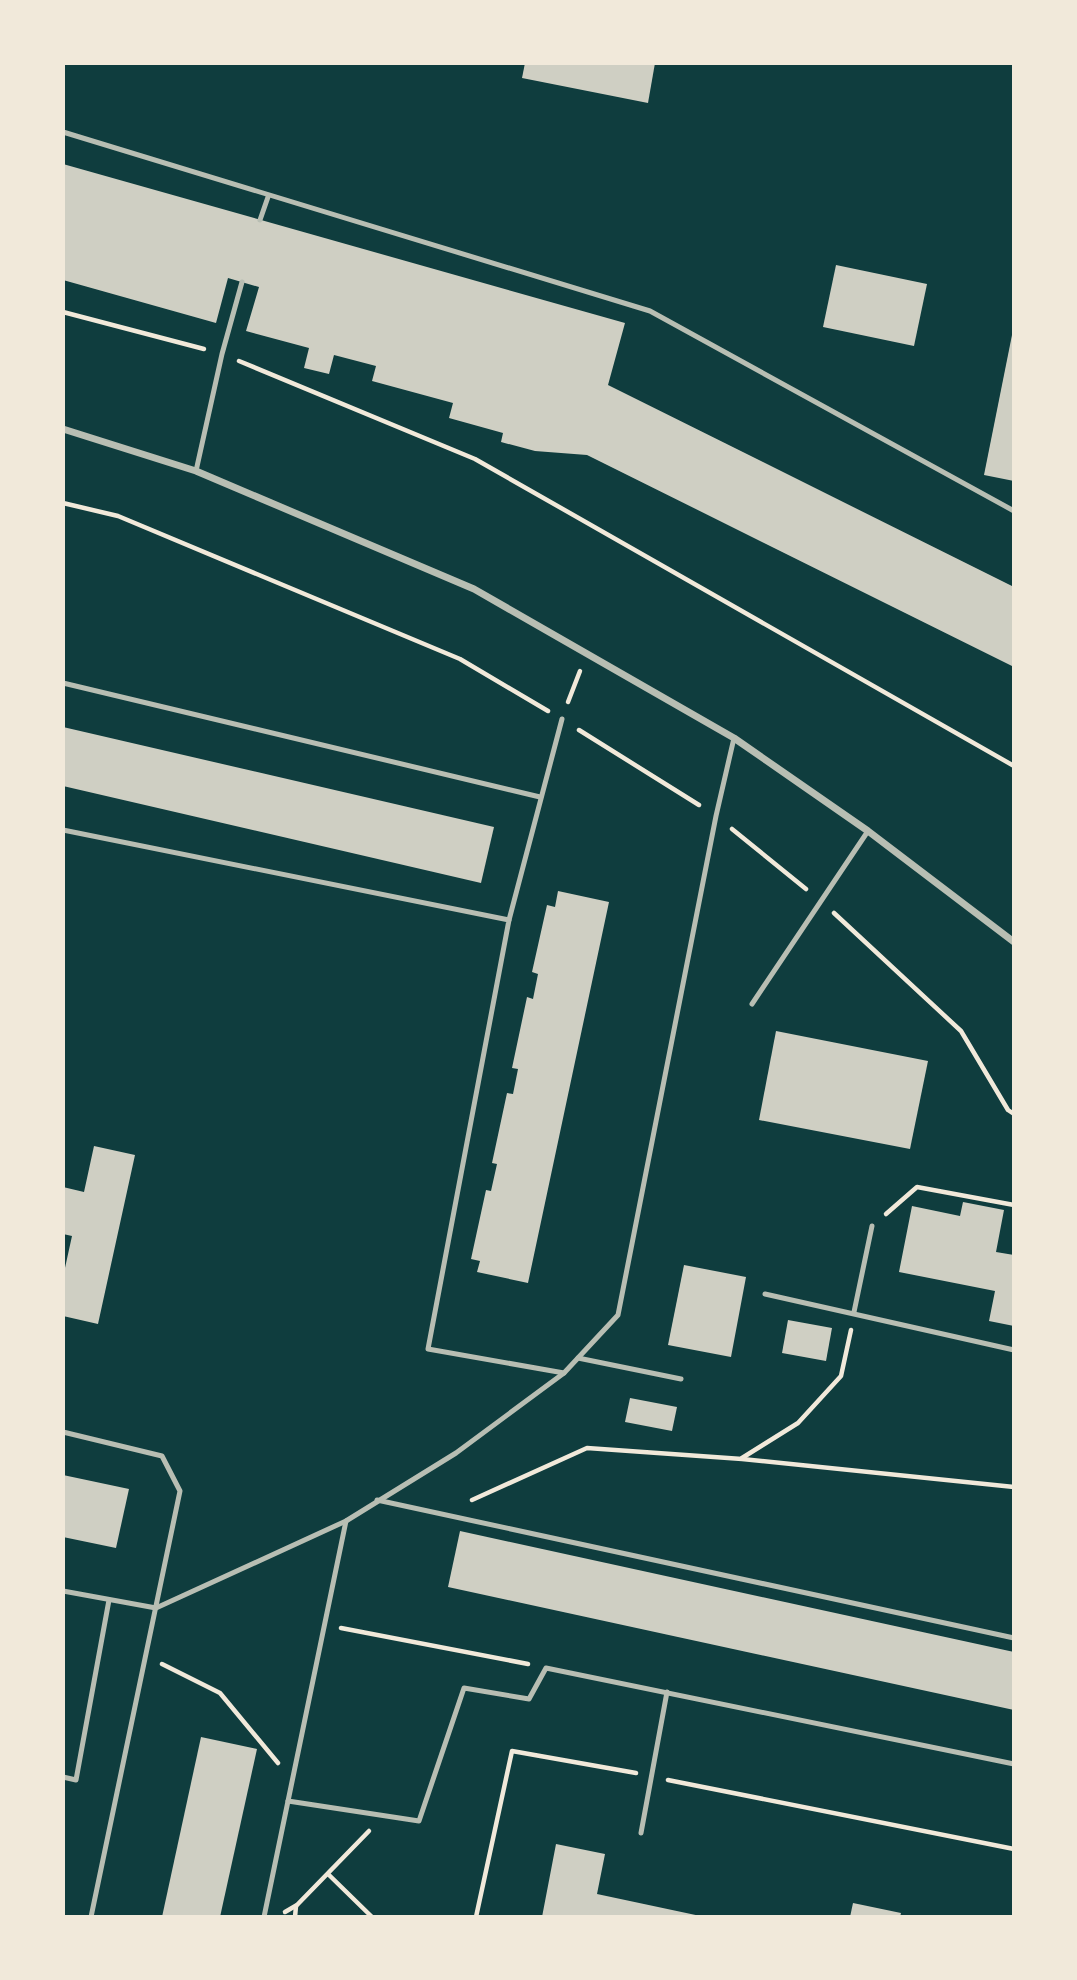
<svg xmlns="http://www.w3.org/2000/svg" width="1077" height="1980" font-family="'Playfair Display',serif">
<rect width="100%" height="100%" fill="#0f3d3e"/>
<g fill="#cfcfc3">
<path d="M525,63H655L648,103L522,78Z"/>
<path d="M63,164L625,323L608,385L1014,587V667L587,455L535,451L501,442L503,433L449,418L453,403L372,381L376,366L334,355L329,374L304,368L309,348L246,331L259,287L228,278L216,323L63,280Z"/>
<path d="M836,265L927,284L914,346L823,327Z"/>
<path d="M1013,330H1014V481L984,475Z"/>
<path d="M63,727L494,827L481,883L63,786Z"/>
<path d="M558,891L609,902L528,1283L477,1272L480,1261L471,1259L486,1190L491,1191L497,1164L492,1163L507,1093L513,1094L518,1069L512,1068L527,997L533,999L538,974L532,972L547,905L555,907Z"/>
<path d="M776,1031L928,1061L910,1149L759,1120Z"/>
<path d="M94,1146L135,1155L98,1324L63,1316V1277L72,1236L63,1234V1187L84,1192Z"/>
<path d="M963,1202L1004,1210L996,1252L1014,1255V1326L989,1321L995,1291L899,1272L912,1206L960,1216Z"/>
<path d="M684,1265L746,1277L731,1357L668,1345Z"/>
<path d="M788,1320L832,1328L826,1361L782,1353Z"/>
<path d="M630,1398L677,1407L672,1431L625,1422Z"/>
<path d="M63,1475L129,1489L116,1548L63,1537Z"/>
<path d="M460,1531L1014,1652V1710L448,1587Z"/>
<path d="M201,1737L257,1749L220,1917H162Z"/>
<path d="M556,1844L605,1854L597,1894L705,1917H542Z"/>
<path d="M853,1903L901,1913L900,1917H850Z"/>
</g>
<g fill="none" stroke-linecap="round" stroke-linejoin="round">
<g stroke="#f1e9da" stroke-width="4.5">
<path d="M63,312L204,349"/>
<path d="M239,361L475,459L1014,766"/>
<path d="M63,503L118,516L460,659L548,711"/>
<path d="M568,702L580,671"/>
<path d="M579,730L699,805"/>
<path d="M732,829L806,889"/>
<path d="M834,913L961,1031L1008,1110L1014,1114"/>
<path d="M886,1214L917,1187L1014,1205"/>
<path d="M742,1458L798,1423L841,1376L851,1330"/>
<path d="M472,1500L587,1448L742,1459L1014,1487"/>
<path d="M341,1628L528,1664"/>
<path d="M162,1664L220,1693L278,1763"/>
<path d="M668,1780L1014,1849"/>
<path d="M328,1874L372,1917"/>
<path d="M285,1912L297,1905L369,1831"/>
<path d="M295,1917L296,1906"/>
<path d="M476,1917L512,1751L636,1773"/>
</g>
<g stroke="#b8beb3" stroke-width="5">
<path d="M63,132L650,311L1014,511"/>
<path d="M260,220L268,197"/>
<path d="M196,471L222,354L242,282"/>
<path d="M63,683L540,797"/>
<path d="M63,830L509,920L428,1349L564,1373"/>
<path d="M509,920L562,719"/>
<path d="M752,1004L868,831"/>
<path d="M765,1294L1014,1350"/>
<path d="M854,1312L872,1226"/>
<path d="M578,1358L681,1379"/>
<path d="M63,1432L162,1456L180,1491L91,1917"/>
<path d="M377,1500L1014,1638"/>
<path d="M63,1591L156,1608L346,1521L456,1453L564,1373L618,1315L716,816L734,738"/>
<path d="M63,1777L76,1780L109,1600"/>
<path d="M288,1801L419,1821L464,1688L529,1699L546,1668L1014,1764"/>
<path d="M641,1833L667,1692"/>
<path d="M264,1917L346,1521"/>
</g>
<path stroke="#b8beb3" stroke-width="7" d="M63,429L196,471L474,589L734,738L868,831L1014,942"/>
</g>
<rect width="1077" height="1980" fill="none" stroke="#f1e9da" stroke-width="130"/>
</svg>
